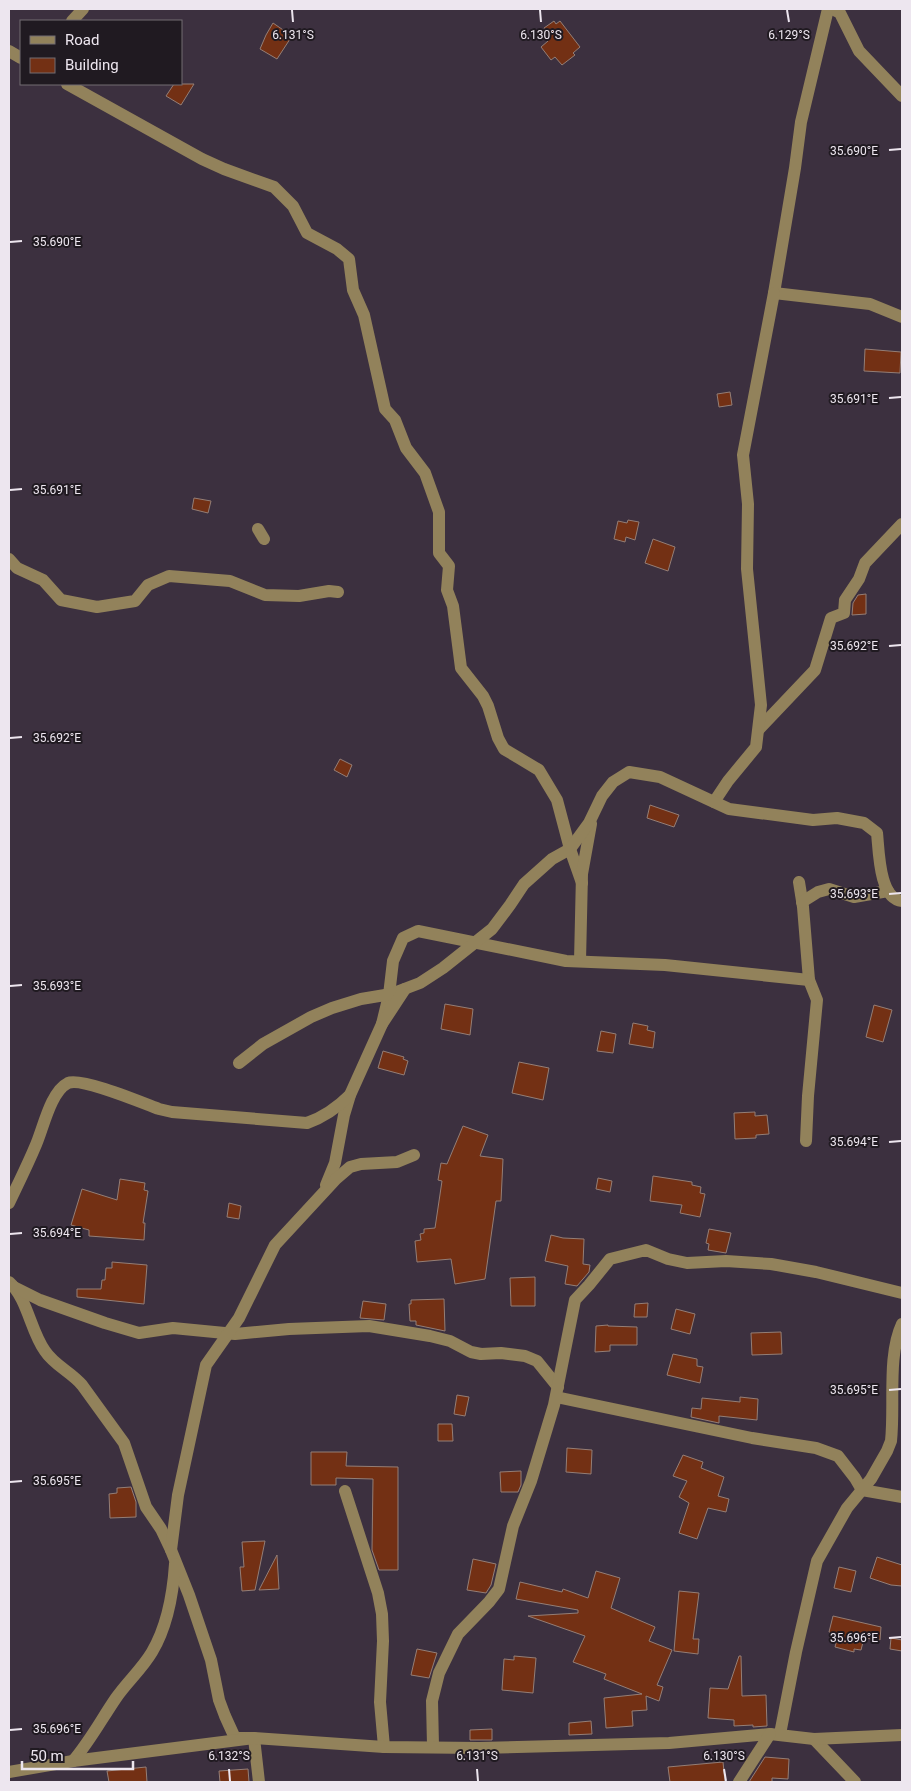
<svg xmlns="http://www.w3.org/2000/svg" width="911" height="1791" font-family="Roboto,sans-serif">
<rect width="100%" height="100%" fill="#3c303f"/>
<g fill="#733014" stroke="#947e76">
<path d="M554,21L556,24L560,21L580,47L573,53L575,55L562,65L555,57L551,60L541,47L548,41L543,35L547,32L544,28Z"/>
<path d="M273,23L292,36L277,59L260,49L266,35Z"/>
<path d="M174,84H194L181,105L166,96Z"/>
<path d="M865,349L901,352L900,373L864,371Z"/>
<path d="M730,392L732,405L719,407L717,394Z"/>
<path d="M194,498L211,501L208,513L192,509Z"/>
<path d="M628,520L639,522L635,540L626,537L625,542L614,539L618,521L627,523Z"/>
<path d="M653,539L675,547L668,571L645,563Z"/>
<path d="M866,594V614L852,615L853,603L858,595Z"/>
<path d="M340,759L352,765L347,777L334,770Z"/>
<path d="M650,805L679,815L674,827L647,818Z"/>
<path d="M445,1004L473,1009L470,1035L441,1029Z"/>
<path d="M874,1005L892,1010L883,1042L866,1037Z"/>
<path d="M633,1023L648,1026L647,1030L655,1032L653,1048L629,1044Z"/>
<path d="M601,1031L616,1034L613,1053L597,1051Z"/>
<path d="M383,1051L404,1057L403,1059L408,1061L404,1075L378,1068Z"/>
<path d="M519,1062L549,1068L543,1100L512,1093Z"/>
<path d="M755,1112V1116L767,1115L769,1134L756,1135V1138L735,1139L734,1113Z"/>
<path d="M463,1126L488,1135L480,1156L503,1159L501,1201H496L485,1279L455,1284L451,1259L417,1262L415,1241L421,1240L420,1234L424,1233V1229L435,1228L442,1181L438,1180L441,1163L447,1164Z"/>
<path d="M653,1176L692,1182V1185L701,1187L700,1193L705,1194L700,1217L680,1213L682,1205L650,1201Z"/>
<path d="M598,1178L612,1181L610,1192L596,1189Z"/>
<path d="M120,1179L145,1183L144,1190L148,1191L143,1223H145L144,1240L89,1236V1230L71,1225L82,1189L117,1200Z"/>
<path d="M229,1203L241,1206L239,1219L227,1217Z"/>
<path d="M709,1229L731,1233L726,1253L708,1250L709,1244L706,1243Z"/>
<path d="M551,1235L563,1238L584,1239L583,1264L590,1265L589,1272L577,1286L565,1284L568,1266L545,1261Z"/>
<path d="M112,1262L147,1265L144,1304L77,1297V1289H101L102,1280H105L106,1268H112Z"/>
<path d="M535,1277V1306H511L510,1278Z"/>
<path d="M444,1299L445,1331L416,1325V1321H410L409,1304H411V1300Z"/>
<path d="M363,1301L386,1304L384,1320L360,1318Z"/>
<path d="M648,1303L647,1317H634L635,1304Z"/>
<path d="M676,1309L695,1314L690,1334L671,1329Z"/>
<path d="M608,1325V1326L637,1327V1345H610V1351L595,1352L596,1326Z"/>
<path d="M781,1332L782,1354L752,1355L751,1333Z"/>
<path d="M673,1354L697,1359V1366L703,1367L700,1383L667,1375Z"/>
<path d="M457,1395L469,1397L465,1416L454,1414Z"/>
<path d="M740,1397L758,1399L757,1420L719,1416V1423L691,1417L692,1408L701,1409L702,1398L740,1402Z"/>
<path d="M438,1424H452L453,1441H438Z"/>
<path d="M567,1448L592,1450L591,1474L566,1472Z"/>
<path d="M311,1452H347L346,1466L398,1467V1570H379L372,1550L373,1479L336,1478V1485H311Z"/>
<path d="M683,1455L703,1462L701,1468L724,1477L718,1496L729,1499L726,1512L708,1508L697,1539L679,1533L689,1503L679,1497L687,1481L673,1476Z"/>
<path d="M521,1471V1485L518,1492H501L500,1472Z"/>
<path d="M131,1487L136,1502V1517L110,1518L109,1494L117,1493V1488Z"/>
<path d="M265,1541L255,1590L242,1591L240,1567H244L242,1542Z"/>
<path d="M277,1555L279,1589L259,1590Z"/>
<path d="M877,1557L902,1565V1586L891,1585L870,1578Z"/>
<path d="M473,1559L496,1564L491,1585L486,1593L467,1590Z"/>
<path d="M839,1567L856,1571L851,1592L834,1588Z"/>
<path d="M596,1571L620,1578L611,1608L655,1627L649,1641L672,1650L657,1685L663,1687L659,1701L646,1696L647,1710L632,1711L633,1726L606,1728L604,1698L642,1694L604,1679L606,1674L573,1662L585,1636L528,1616L578,1613V1610L516,1599L520,1582L562,1592L563,1589L588,1598Z"/>
<path d="M679,1591L699,1593L693,1639H699L698,1654L674,1651Z"/>
<path d="M833,1616L881,1627L880,1640L864,1638L861,1650L854,1649V1652L835,1647L838,1635L829,1632Z"/>
<path d="M891,1638L902,1640V1651L890,1649Z"/>
<path d="M417,1649L437,1653L429,1678L411,1675Z"/>
<path d="M514,1656L536,1658L533,1693L502,1690L504,1659L514,1660Z"/>
<path d="M739,1656H741L742,1696L766,1695L767,1726L753,1727V1725L734,1726V1720L708,1718L710,1688L728,1689Z"/>
<path d="M591,1721L592,1734L569,1735V1723Z"/>
<path d="M492,1729V1740H470V1730Z"/>
<path d="M765,1757L789,1759L788,1779L772,1778V1782H749Z"/>
<path d="M723,1762L725,1782H670L668,1767Z"/>
<path d="M146,1767L147,1782H109L107,1771Z"/>
<path d="M248,1769L249,1782H220L219,1771Z"/>
</g>
<g fill="none" stroke-linecap="round" stroke-linejoin="round">
<g stroke="#92825b" stroke-width="12">
<path d="M828,9L801,122L795,168L774,293L870,304L902,317"/>
<path d="M832,9L840,13L859,51L902,96"/>
<path d="M72,21L83,9"/>
<path d="M9,51L21,58"/>
<path d="M67,84L202,159L224,169L274,187L293,206L307,233L337,249L349,259L353,290L364,315L385,409L395,420L406,448L425,473L439,512V553L449,566L447,590L453,606L461,668L483,696L488,706L498,738L504,749L539,770L557,800L570,849L582,883"/>
<path d="M258,529L264,539"/>
<path d="M9,559L17,568L43,580L61,600L97,607L135,601L148,585L169,576L230,581L265,595L299,596L329,591L338,592"/>
<path d="M759,729L815,670L831,618L844,613L845,600L859,579L865,563L902,524"/>
<path d="M714,802L728,781L756,747L761,705L747,569L748,504L743,455L774,293"/>
<path d="M799,882L803,907L809,980L817,1000L808,1096L806,1141"/>
<path d="M802,902L818,892L829,889L854,897L888,891"/>
<path d="M580,961L582,874L591,824"/>
<path d="M382,1024L389,995L393,961L403,938L418,931L566,961L665,965L809,980"/>
<path d="M239,1063L263,1044L311,1017L332,1008L361,999L391,994L420,983L443,968L492,929L510,905L524,884L552,859L570,849L589,823L602,796L613,782L629,772L660,777L729,809L813,820L837,818L864,823L877,833C879,851 879,899 902,901"/>
<path d="M326,1185L335,1163L344,1115L350,1095L382,1024L405,989"/>
<path d="M9,1203C18,1184 27,1166 35,1147C43,1130 50,1092 68,1083C81,1077 143,1103 159,1109L172,1112L307,1123C324,1117 337,1108 350,1095"/>
<path d="M9,1282C28,1299 30,1330 45,1351C54,1365 71,1372 82,1385L124,1443L146,1507L161,1529L171,1550L189,1595L211,1660L219,1700L225,1716L235,1738H254L259,1782"/>
<path d="M14,1287L40,1300L105,1323L139,1333L173,1328L235,1334L289,1329L369,1326L430,1336L450,1341L471,1352L481,1354L501,1353L525,1356L537,1361L558,1387"/>
<path d="M556,1397L752,1438L816,1448L838,1456L855,1478L862,1490L902,1497"/>
<path d="M345,1491L378,1593L382,1614L383,1641L380,1702L384,1747"/>
<path d="M171,1550L178,1495L206,1365L239,1318L275,1245L336,1179L350,1167L361,1164L397,1162L414,1155"/>
<path d="M780,1734L796,1652L817,1561L847,1508L871,1479L887,1451L891,1441C895,1405 887,1356 902,1324"/>
<path d="M814,1739L855,1782"/>
<path d="M433,1746L432,1701L439,1673L458,1634L489,1602L499,1589L513,1526L531,1481L554,1405L575,1300L589,1285L610,1259L646,1250L668,1259L687,1263L726,1261L771,1264L816,1272L902,1293"/>
<path d="M73,1761C90,1741 101,1720 116,1698C127,1682 142,1669 152,1652C168,1625 173,1594 175,1564"/>
<path d="M9,1772L73,1761L254,1738L384,1747L479,1748L669,1743L770,1734L814,1739L902,1735"/>
<path d="M739,1782L770,1734"/>
</g>
</g>
<path fill="none" stroke="#ede6ef" stroke-width="2" d="M292,10L293,22M540,10L541,22M787,10L789,22M889,150L901,149M10,242L22,241M889,398L901,397M10,490L22,489M889,646L901,645M10,738L22,737M889,894L901,893M10,986L22,985M889,1142L901,1141M10,1234L22,1233M889,1390L901,1389M10,1482L22,1481M889,1638L901,1637M10,1730L22,1729M229,1769L230,1781M477,1769L478,1781M724,1769L726,1781"/>
<g font-size="12" text-anchor="middle" fill="#ede6ef" stroke="#201a21" stroke-width="4" stroke-linejoin="round" paint-order="stroke">
<text x="293" y="39">6.131°S</text>
<text x="541" y="39">6.130°S</text>
<text x="789" y="39">6.129°S</text>
<text x="854" y="155">35.690°E</text>
<text x="57" y="246">35.690°E</text>
<text x="854" y="403">35.691°E</text>
<text x="57" y="494">35.691°E</text>
<text x="854" y="650">35.692°E</text>
<text x="57" y="742">35.692°E</text>
<text x="854" y="898">35.693°E</text>
<text x="57" y="990">35.693°E</text>
<text x="854" y="1146">35.694°E</text>
<text x="57" y="1237">35.694°E</text>
<text x="854" y="1394">35.695°E</text>
<text x="57" y="1485">35.695°E</text>
<text x="854" y="1642">35.696°E</text>
<text x="57" y="1733">35.696°E</text>
<text x="229" y="1760">6.132°S</text>
<text x="477" y="1760">6.131°S</text>
<text x="724" y="1760">6.130°S</text>
</g>
<rect width="911" height="1791" fill="none" stroke="#ede6ef" stroke-width="20"/>
<rect x="20" y="20" width="162" height="65" fill="#201a21" stroke="#726c73"/>
<rect x="30" y="36" width="25" height="8" fill="#92825b" stroke="#726c73"/>
<text x="65" y="45" font-size="15" fill="#ede6ef">Road</text>
<rect x="30" y="58" width="25" height="15" fill="#733014" stroke="#726c73"/>
<text x="65" y="70" font-size="15" fill="#ede6ef">Building</text>
<path d="M22 1761v8h111v-8" fill="none" stroke="#ede6ef" stroke-width="2.5"/>
<text x="30" y="1761" font-size="15" fill="#ede6ef" stroke="#201a21" stroke-width="4" paint-order="stroke">50 m</text>
</svg>
